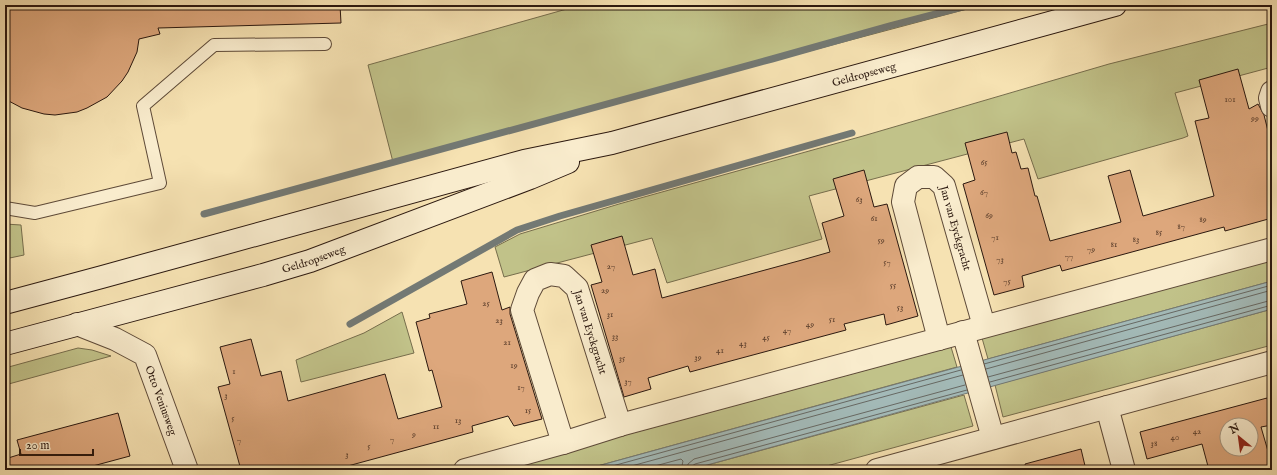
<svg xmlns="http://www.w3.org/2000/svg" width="1277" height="475" font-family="'IM FELL English',serif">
<rect width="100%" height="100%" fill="#f6e2b2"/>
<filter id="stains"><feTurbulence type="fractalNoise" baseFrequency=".005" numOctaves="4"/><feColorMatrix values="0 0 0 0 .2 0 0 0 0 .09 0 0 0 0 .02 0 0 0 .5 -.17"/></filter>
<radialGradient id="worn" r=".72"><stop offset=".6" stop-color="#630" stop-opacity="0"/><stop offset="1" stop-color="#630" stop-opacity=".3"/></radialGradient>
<g fill="#c1c289" stroke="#766d4c">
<path d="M581,5H982L393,162L368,65Z"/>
<path d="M1272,23V67L1175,93L1188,136L1183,138L1038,179L1024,139L809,196L822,239L667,283L652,238L504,277L495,247L520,234L619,204L863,136L1109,64Z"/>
<path d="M5,224L21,225L24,255L5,259Z"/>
<path d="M1272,258V281L988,359L982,338Z"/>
<path d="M1272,309V345L1003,417L995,385Z"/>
<path d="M402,312L414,353L301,382L296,360L364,333Z"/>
<path d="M951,347L957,367L583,470H495Z"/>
<path d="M78,348L92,350L111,356L5,385V368Z"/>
<path d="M964,395L973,426L812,470H689Z"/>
</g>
<path fill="#a3bab8" stroke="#737974" d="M1272,281V309L689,470H583Z"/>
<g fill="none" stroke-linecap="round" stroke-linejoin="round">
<g stroke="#676964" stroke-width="1">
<path d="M984,364L1272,285"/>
<path d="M986,369L1272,290"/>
<path d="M988,377L1272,300"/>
<path d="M990,382L1272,305"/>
<path d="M598,470L961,370"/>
<path d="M617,470L963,375"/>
<path d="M640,470L681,459L683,461L681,470"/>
<path d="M687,470L688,464L694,459L965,385"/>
<path d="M692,470V466L695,464L967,390"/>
</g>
<g stroke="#737974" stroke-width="7">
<path d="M204,214L772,59L889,26L970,5"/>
<path d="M350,324L517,230L560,216L852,133"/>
</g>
</g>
<g fill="#dda77c" stroke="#2b180f" fill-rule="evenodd">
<path d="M5,5H340L341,23L158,28L160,34L139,39L137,52L128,72L122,81L107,97L87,108L77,112L55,115L44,114L22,108L5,99Z"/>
<path d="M1238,69L1249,109L1258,104L1264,115L1272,147V218L1225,231L1224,227L1062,271L1060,265L1022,276L1024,287L994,295L963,184L975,180L965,143L1007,132L1012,153L1016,152L1021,169L1028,168L1035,196H1037L1050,241L1076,234L1121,222L1108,176L1130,170L1143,216L1214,196L1195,121L1209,118L1199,80Z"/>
<path d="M864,170L874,207L887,204L918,316L886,325L884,314L844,324L846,330L712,366L690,372L688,366L648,378L651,389L624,397L591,285L602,282L591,245L622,236L633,275L655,269L662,298L802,260L830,252L822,223L844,216L833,179Z"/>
<path d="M492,272L502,310L510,307V314L542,419L514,426L508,416L472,426L473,432L333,470H241L218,387L230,384L220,347L251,339L261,376L281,371L288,401L385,374L398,419L442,407L432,370L429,371L416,322L430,318L429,314L467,304L461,281Z"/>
<path d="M1267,398L1272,415V425L1261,427L1272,465L1254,470H1209L1202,444L1147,459L1140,432ZM1227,425H1251V449H1227Z"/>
<path d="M118,413L130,456L78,470H5V459L21,454L17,440Z"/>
<path d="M1081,449L1086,470H1026L1025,464Z"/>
</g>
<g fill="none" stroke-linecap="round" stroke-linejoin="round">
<defs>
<path id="service" d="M5,208L35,213L160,183L143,106L214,45L325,44"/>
<g id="minor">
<path d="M1272,92L1270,98L1272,106"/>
<path id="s1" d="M77,324L115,339L145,355L187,470"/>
<path d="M963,332L993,438"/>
<path id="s2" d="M939,339L903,202L906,186L918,177H934L944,186L984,326"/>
<path d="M1107,407L1124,470"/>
<path id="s3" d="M563,443L522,310L528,293L535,280L550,274L564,276L577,288L620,425"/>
<path d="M465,470L563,443L620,425L1272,249"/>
<path d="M877,470L1272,362"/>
</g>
<g id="secondary">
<path id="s4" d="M5,303L102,277L524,161L612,143L1115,5"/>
<path id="s5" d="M5,344L263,275L310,261L530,178L568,162"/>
</g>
</defs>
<use href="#service" stroke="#5e4a38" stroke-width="14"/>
<use href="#minor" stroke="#5e4a38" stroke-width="24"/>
<use href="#secondary" stroke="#2b180f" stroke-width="24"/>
<use href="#service" stroke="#f9eccd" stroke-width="12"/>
<use href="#minor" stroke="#f9eccd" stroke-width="22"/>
<use href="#secondary" stroke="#f9eccd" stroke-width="22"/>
</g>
<g text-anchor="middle" stroke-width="3" stroke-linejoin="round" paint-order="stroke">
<g font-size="9" fill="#583c2a">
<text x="1230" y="102">101</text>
<text x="1255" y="121">99</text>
<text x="984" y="165">65</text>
<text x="984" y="195">67</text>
<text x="859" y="202">63</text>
<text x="989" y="218">69</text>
<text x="874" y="221">61</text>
<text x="1203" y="222">89</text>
<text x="1181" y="229">87</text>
<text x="1159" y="235">85</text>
<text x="995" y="240">71</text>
<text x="1136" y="242">83</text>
<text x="881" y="243">59</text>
<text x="1114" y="247">81</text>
<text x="1091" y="252">79</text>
<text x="1069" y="259">77</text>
<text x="1000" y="262">73</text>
<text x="887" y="265">57</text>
<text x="611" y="269">27</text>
<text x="1007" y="284">75</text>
<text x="893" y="288">55</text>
<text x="605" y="293">29</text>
<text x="486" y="306">25</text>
<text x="900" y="310">53</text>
<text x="610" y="317">31</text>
<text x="832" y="322">51</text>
<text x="499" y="323">23</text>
<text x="810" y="327">49</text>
<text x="787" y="333">47</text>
<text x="615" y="339">33</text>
<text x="766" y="340">45</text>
<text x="507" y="345">21</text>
<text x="743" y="346">43</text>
<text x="720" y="353">41</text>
<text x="698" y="360">39</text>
<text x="622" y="361">35</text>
<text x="514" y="368">19</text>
<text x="234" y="374">1</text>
<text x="628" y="384">37</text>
<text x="521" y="390">17</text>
<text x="226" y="398">3</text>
<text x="528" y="413">15</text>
<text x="233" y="421">5</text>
<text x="458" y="423">13</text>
<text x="436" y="429">11</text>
<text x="1197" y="434">42</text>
<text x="414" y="437">9</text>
<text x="1175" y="440">40</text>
<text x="392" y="442">7</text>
<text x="239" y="443">7</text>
<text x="1154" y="446">38</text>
<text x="369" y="449">5</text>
<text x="347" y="457">3</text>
</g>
<g font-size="11" fill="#2b180f" stroke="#f9eccd">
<text dy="4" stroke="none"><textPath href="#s4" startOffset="889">Geldropseweg</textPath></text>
<text dy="4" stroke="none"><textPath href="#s2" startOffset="246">Jan van Eyckgracht</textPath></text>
<text dy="4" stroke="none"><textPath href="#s5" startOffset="320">Geldropseweg</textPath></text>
<text dy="4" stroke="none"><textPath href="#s3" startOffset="266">Jan van Eyckgracht</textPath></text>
<text dy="4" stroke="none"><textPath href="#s1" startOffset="123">Otto Veniusweg</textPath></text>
</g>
</g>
<rect width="1277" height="475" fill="none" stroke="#f6e2b2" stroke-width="20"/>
<rect x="6" y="6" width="1265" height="463" fill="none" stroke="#2b180f" stroke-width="2"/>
<rect x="10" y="10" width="1257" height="455" fill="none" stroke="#2b180f"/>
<g transform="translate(1239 437) rotate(331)"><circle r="19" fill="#f9eccd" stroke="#a79781"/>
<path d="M0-3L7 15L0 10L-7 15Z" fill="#8f2418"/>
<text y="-6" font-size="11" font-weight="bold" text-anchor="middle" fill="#2b180f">N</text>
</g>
<path d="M20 449v6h73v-6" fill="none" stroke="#2b180f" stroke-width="2"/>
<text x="26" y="449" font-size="12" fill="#2b180f" stroke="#f9eccd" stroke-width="3" paint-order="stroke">20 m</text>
<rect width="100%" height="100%" filter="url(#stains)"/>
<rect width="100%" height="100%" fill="url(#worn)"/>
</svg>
